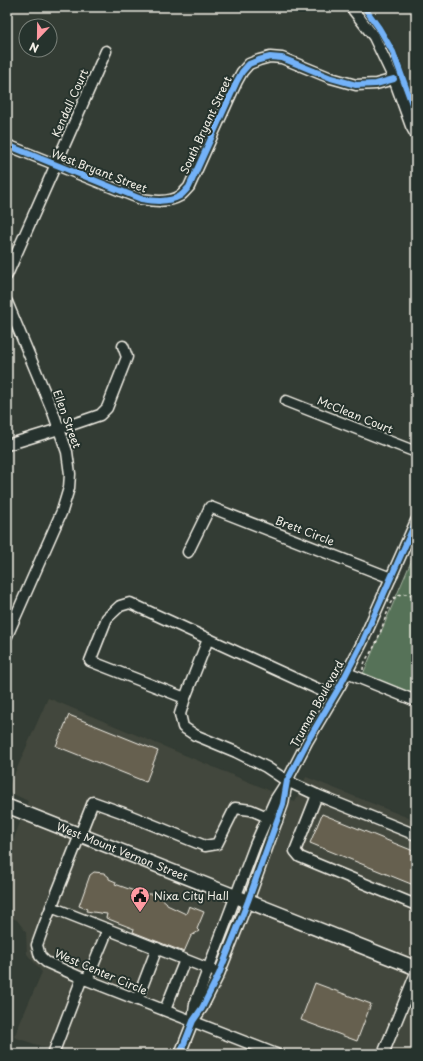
<svg xmlns="http://www.w3.org/2000/svg" width="423" height="1061" font-family="'Playpen Sans',sans-serif">
<rect width="100%" height="100%" fill="#333c34"/>
<filter id="ink" filterUnits="userSpaceOnUse"><feTurbulence type="fractalNoise" baseFrequency=".025" numOctaves="2"/><feDisplacementMap in="SourceGraphic" scale="8" xChannelSelector="R" yChannelSelector="G"/><feConvolveMatrix kernelMatrix="1 2 1 2 8 2 1 2 1" color-interpolation-filters="sRGB"/></filter>
<g filter="url(#ink)">
<path fill="#42473c" d="M48,698L273,792L295,802L306,777L416,821V1054H47L49,1049L14,1037L42,972L27,954L26,932L17,920L7,916V857L28,801L7,791Z"/>
<path fill="#567258" stroke="#a5b2a0" d="M416,550V697L354,672L363,674Z"/>
<g fill="#66604f" stroke="#f4f1e8">
<path d="M69,715L158,751L146,782L56,746Z"/>
<path d="M322,814L416,852V886L310,843Z"/>
<path d="M94,872L104,873L109,877V879L116,882L115,884L137,892L139,890L144,894H151L158,897L159,896L167,903V905L186,914L189,906L204,912L197,929L199,931L191,936L184,952L133,932L134,929L106,918L107,914L86,911L87,909L79,906L90,875Z"/>
<path d="M315,983L371,1004L357,1041L301,1020Z"/>
</g>
<g fill="none" stroke-linecap="round" stroke-linejoin="round">
<defs>
<g id="minor">
<path d="M351,7L374,37L394,79L411,126L416,135"/>
<path d="M7,145L141,199C153,201 168,203 180,196C183,194 186,190 189,187L237,81L242,72L249,64L259,60L270,57L282,58L331,78L356,85L376,84L394,79"/>
<path d="M7,275L106,51"/>
<path d="M7,302L53,412L67,452L70,474L69,488L62,511L7,636"/>
<path d="M286,401L416,452"/>
<path d="M7,445L59,429L100,415L107,408L127,357L123,346"/>
<path d="M188,552L210,507L391,578"/>
<path d="M208,639L185,698L180,714L183,727L195,735L236,752L266,767L287,781L317,795L416,835"/>
<path d="M347,673L416,701"/>
<path d="M185,698L90,661L107,618L120,606L130,603L333,696"/>
<path d="M317,795L295,851L300,857L416,905"/>
<path d="M51,907L214,971"/>
<path d="M87,980L108,929"/>
<path d="M137,1000L157,948"/>
<path d="M165,1010L185,960"/>
<path d="M193,1020L195,1004L255,845L275,800L284,786"/>
<path d="M53,1054L82,978"/>
<path d="M180,1054L193,1021L202,1008L219,974L248,901L283,804L287,781L307,742L340,686L362,643L416,521"/>
<path d="M276,1054L82,978L46,962L40,956L37,945L45,923L93,802L121,812L205,846L217,844L235,808L251,810L277,821"/>
<path d="M383,1054L416,973"/>
</g>
<g id="major">
<path id="s1" d="M7,806L416,968"/>
</g>
</defs>
<use href="#minor" stroke="#f4f1e8" stroke-width="13"/>
<use href="#major" stroke="#f4f1e8" stroke-width="16"/>
<g stroke="#f4f1e8" stroke-width="1.5" stroke-dasharray="3 3" stroke-linecap="butt">
<path d="M390,604C396,593 402,593 413,595L414,587"/>
<path d="M363,670C363,661 370,655 374,647C380,636 384,620 389,608"/>
</g>
<use href="#minor" stroke="#26332d" stroke-width="10"/>
<use href="#major" stroke="#26332d" stroke-width="13"/>
<defs>
<g id="cycleway">
<path d="M364,7L379,28L393,52L416,115"/>
<path d="M7,145L141,199C153,201 168,203 180,196C183,194 186,190 189,187L237,81L242,72L249,64L259,60L270,57L282,58L331,78L356,85L376,84L394,79"/>
<path d="M180,1054L193,1021L202,1008L219,974L248,901L283,804L287,781L307,742L340,686L362,643L416,521"/>
</g>
</defs>
<use href="#cycleway" stroke="#26332d" stroke-width="8"/>
<use href="#cycleway" stroke="#73b2f8" stroke-width="6"/>
</g>
</g>
<defs>
<symbol id="civic-pin" viewBox="-11 -11 22 30"><path d="M0 17L-7.5 6A9.5 9.5 0 1 1 7.5 6Z" fill="#ff9aa2" stroke="#26332d"/><path d="M-.6-6.5H3V-4.5H.6V-3L4-1V1h2V6H-6V1h2V-1L-.6-3ZM-1.2 2.5V6h2.4V2.5Z" fill="#111"/></symbol>
</defs>
<g fill-rule="evenodd">
<use href="#civic-pin" x="129" y="885" width="22" height="30"/>
</g>
<g text-anchor="middle" stroke-width="4" stroke-linejoin="round" paint-order="stroke">
<g font-size="11" fill="#f4f1e8" stroke="#26332d">
<text transform="translate(70 103) rotate(-66)" y="4">Kendall Court</text>
<text transform="translate(206 125) rotate(-65)" y="4">South Bryant Street</text>
<text transform="translate(99 171) rotate(21)" y="4">West Bryant Street</text>
<text transform="translate(355 415) rotate(22)" y="4">McClean Court</text>
<text transform="translate(67 419) rotate(70)" y="4">Ellen Street</text>
<text transform="translate(305 531) rotate(21)" y="4">Brett Circle</text>
<text transform="translate(317 704) rotate(-61)" y="4">Truman Boulevard</text>
<text dy="4" stroke="none"><textPath href="#s1" startOffset="124">West Mount Vernon Street</textPath></text>
<text transform="translate(101 972) rotate(23)" y="4">West Center Circle</text>
</g>
<g font-size="11" fill="#f4f1e8" stroke="#26332d" text-anchor="start">
<text x="154" y="900">Nixa City Hall</text>
</g>
</g>
<rect width="423" height="1061" fill="none" stroke="#26332d" stroke-width="24"/>
<rect x="12" y="12" width="399" height="1037" fill="none" stroke="#f4f1e8" stroke-width="1.5" filter="url(#ink)"/>
<g transform="translate(38 38) rotate(202)"><circle r="19" fill="#26332d" stroke="#787f78"/>
<path d="M0-3L7 15L0 10L-7 15Z" fill="#ff9aa2"/>
<text y="-6" font-size="11" font-weight="bold" text-anchor="middle" fill="#f4f1e8">N</text>
</g>
</svg>
